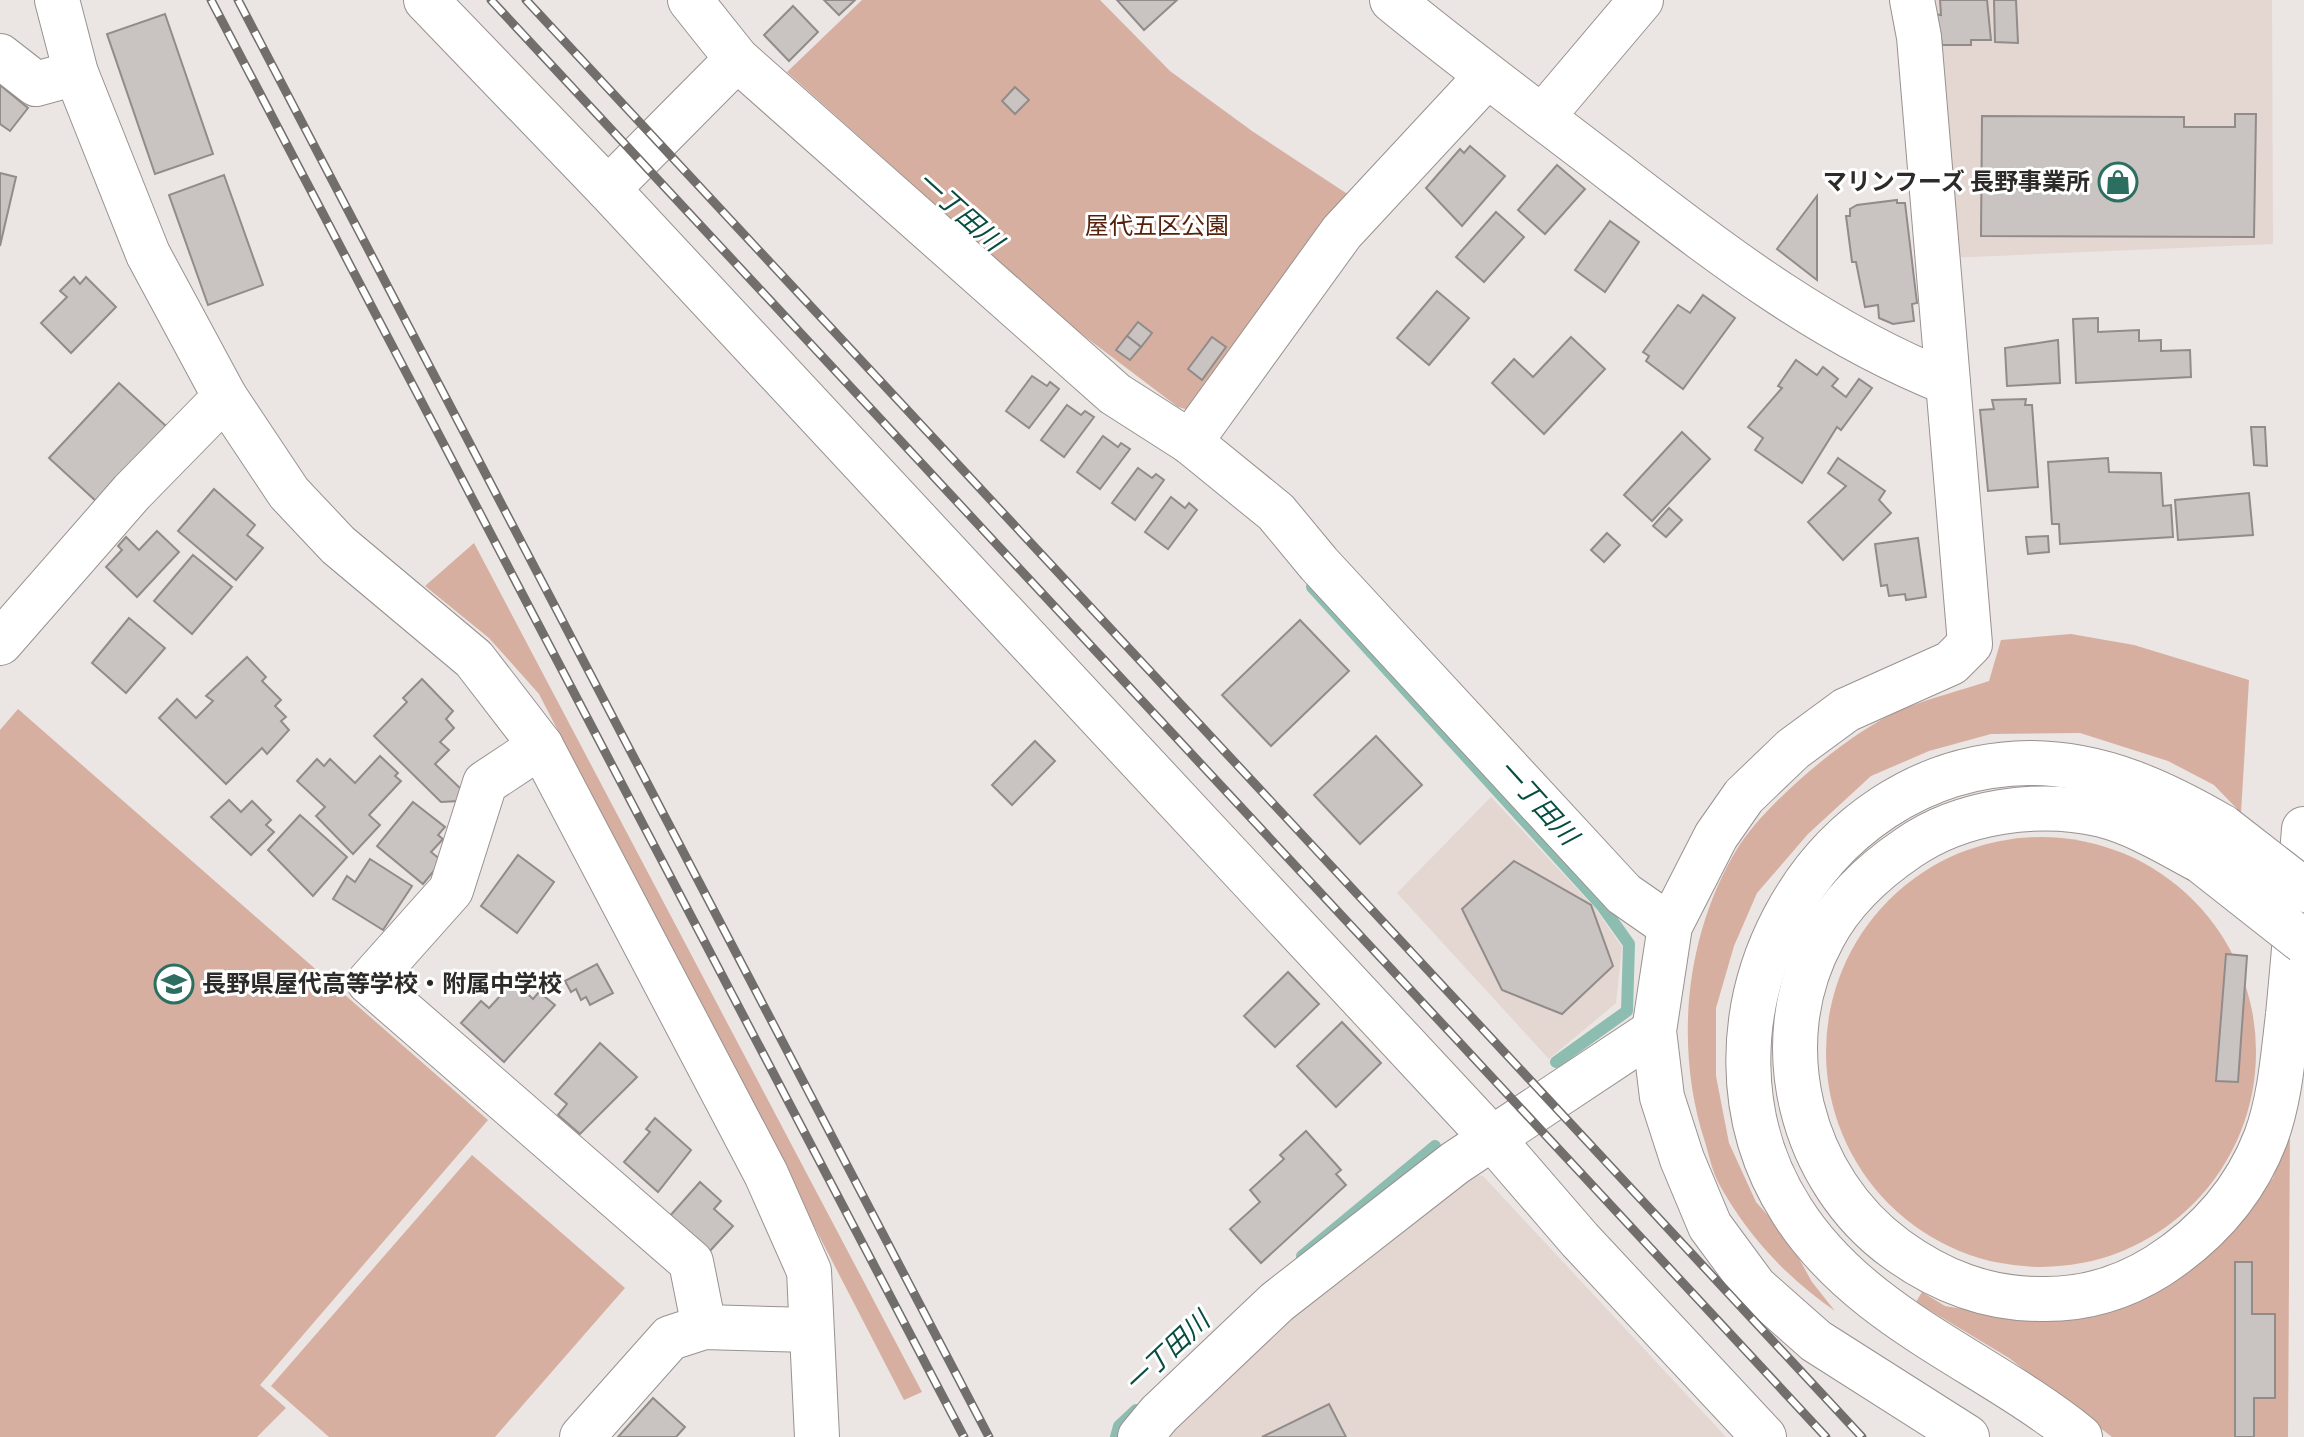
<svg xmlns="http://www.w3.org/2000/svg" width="2304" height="1437" font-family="Signika,'Noto Sans JP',sans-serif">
<rect width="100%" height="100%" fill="#ebe5e3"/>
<g fill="#e4d6d1">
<path d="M1924,0H2272L2273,244L1946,258Z"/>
<path d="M1491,797L1595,908L1622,947L1616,1003L1549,1059L1397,893Z"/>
<path d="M1463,1172L1483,1176L1726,1437H1165L1248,1350Z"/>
</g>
<g fill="#d7afa0">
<path d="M862,0H1100L1170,71L1252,131L1349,195L1189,410L1178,407L1071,326L787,72Z"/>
<path d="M474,543L922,1392L904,1400L539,694L489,638L425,586Z"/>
<path d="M2071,634L2134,645L2249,680L2241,813L2214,785L2168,761L2080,733L1991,734L1929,751L1871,776L1808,834L1757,893L1734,946L1716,1008V1076L1729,1143L1756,1202L1787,1237L1812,1282L1835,1311C1787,1278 1746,1234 1718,1182C1712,1170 1709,1155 1705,1142C1674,1047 1685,935 1737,849C1766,802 1856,726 1908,707C1934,697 1962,690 1989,681L2001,640Z"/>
<path d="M18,709L488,1120L260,1385L286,1408L257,1437H0V730Z"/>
<circle cx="2041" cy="1052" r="215"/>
<path d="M2290,1126L2288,1437H2112L2009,1358L1916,1302L1922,1292L1945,1306L2004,1316L2228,1235L2273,1178Z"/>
<path d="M472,1155L625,1288L495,1437H329L271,1386Z"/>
</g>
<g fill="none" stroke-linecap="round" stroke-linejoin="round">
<g stroke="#8dbdb0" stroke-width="12">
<path d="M1312,587L1602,906L1629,944L1627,1011L1556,1062"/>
<path d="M1302,1256L1435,1146"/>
<path d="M1116,1437L1119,1426L1136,1410"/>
</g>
</g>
<g fill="#c9c3c1" stroke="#918c8a" stroke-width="2">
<path d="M824,0H855L839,15Z"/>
<path d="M1117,0H1177L1144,30Z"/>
<path d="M1940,0H1987L1991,40H1971V45H1942L1940,31L1934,32L1933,14L1941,15Z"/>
<path d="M1994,0H2016L2018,43L1995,42Z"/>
<path d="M793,6L818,32L789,61L764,35Z"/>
<path d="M165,14L213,154L155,174L107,34Z"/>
<path d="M0,85L28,108L10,131L0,124Z"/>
<path d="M1015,87L1029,100L1015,114L1002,101Z"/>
<path d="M2235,114H2256L2254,237L1981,236L1982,116L2184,117V127H2235Z"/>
<path d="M1470,146L1505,176L1462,226L1426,188L1460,149L1464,153Z"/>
<path d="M1557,165L1585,189L1545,234L1518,210Z"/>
<path d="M0,173L16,177L0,246Z"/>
<path d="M224,175L263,285L208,305L169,195Z"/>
<path d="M1817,196V280L1777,249Z"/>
<path d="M1897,200V203H1905L1917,303L1912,304L1914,321L1893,324L1879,318L1878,305L1865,307L1856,262H1852L1846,216H1850V209L1857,205Z"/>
<path d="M1496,212L1524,237L1484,282L1456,257Z"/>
<path d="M1610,221L1639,242L1605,292L1575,270Z"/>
<path d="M74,277L80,284L86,277L116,307L71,353L41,323L67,297L60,291Z"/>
<path d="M1437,291L1469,318L1429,365L1397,338Z"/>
<path d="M1703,295L1735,318L1683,389L1646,361L1649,356L1643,352L1678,305L1690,313Z"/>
<path d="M2098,318V332L2139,330V341L2161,340V351L2190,350L2191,377L2076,383L2073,319Z"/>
<path d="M1138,322L1152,333L1141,347L1127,336Z"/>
<path d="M1127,336L1141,347L1130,360L1116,350Z"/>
<path d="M1212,337L1226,347L1202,380L1188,369Z"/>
<path d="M1571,337L1605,369L1544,434L1492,383L1514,359L1533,377Z"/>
<path d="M2058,340L2060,383L2007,386L2005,348Z"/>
<path d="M1796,360L1817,375L1823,367L1838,379L1832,386L1846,397L1859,379L1872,388L1841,430L1837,427L1802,483L1755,450L1763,438L1748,427L1782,388L1778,386Z"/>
<path d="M1032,376L1047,386L1050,382L1059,389L1029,428L1006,411Z"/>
<path d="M119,383L166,426L97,502L49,458Z"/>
<path d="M2026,399L2025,405H2032L2038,487L1988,491L1980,410L1994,409L1992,400Z"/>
<path d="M1067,405L1081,415L1085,411L1094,417L1064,457L1041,440Z"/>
<path d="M2251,427H2265L2267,466L2254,465Z"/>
<path d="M1682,432L1710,459L1652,521L1624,495Z"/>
<path d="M1103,436L1118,447L1121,443L1130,449L1100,489L1077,472Z"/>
<path d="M1838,458L1885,491L1879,500L1891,513L1843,560L1808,522L1846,486L1828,473Z"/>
<path d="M2108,458L2109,472L2161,473L2163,506L2171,505L2173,537L2060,544L2059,524H2052L2048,462Z"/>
<path d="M1138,468L1152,478L1156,474L1164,480L1135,520L1112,503Z"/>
<path d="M214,489L255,525L247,535L263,548L236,580L178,531Z"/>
<path d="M2249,493L2253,535L2178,540L2175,500Z"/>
<path d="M1171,497L1185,508L1189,503L1197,510L1168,549L1145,532Z"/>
<path d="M1669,508L1682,520L1666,537L1653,526Z"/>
<path d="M157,531L179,552L137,597L106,567L122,550L118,546L126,537L139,550Z"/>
<path d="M1607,533L1620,545L1604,562L1591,550Z"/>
<path d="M2048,536L2049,552L2028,554L2026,537Z"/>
<path d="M1918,538L1926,597L1906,600L1905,594L1889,596L1887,585L1881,586L1875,544Z"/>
<path d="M193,555L232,587L192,634L154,601Z"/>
<path d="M129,618L165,648L126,693L92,663Z"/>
<path d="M1300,620L1349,671L1271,746L1222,695Z"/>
<path d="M247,657L266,677L262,681L281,700L275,706L286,717L281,721L289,730L267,754L262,748L226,784L159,718L177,699L196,718L213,701L206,696Z"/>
<path d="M422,679L453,711L446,719L454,728L440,742L449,750L435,764L461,789L459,801L441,802L374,736L407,702L403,698Z"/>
<path d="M1376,736L1422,785L1360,844L1314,795Z"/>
<path d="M1035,741L1055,761L1012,805L992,785Z"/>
<path d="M380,756L398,773L395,776L401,781L369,815L380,825L353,854L316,816L325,807L297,781L317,759L324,766L330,759L355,783Z"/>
<path d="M229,800L241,812L252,801L271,820L266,825L274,832L251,855L211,817Z"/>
<path d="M413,802L445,827L438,835L443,839L431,852L442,861L423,884L377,846Z"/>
<path d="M300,815L347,857L313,896L268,850Z"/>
<path d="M518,855L554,882L517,933L481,906Z"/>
<path d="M370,859L412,886L383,930L333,899L347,876L355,882Z"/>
<path d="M1514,861L1591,905L1613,966L1562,1014L1502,990L1462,909Z"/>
<path d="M2226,954L2247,956L2238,1082L2216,1081Z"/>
<path d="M597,964L613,993L590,1005L586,997L581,1000L576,989L571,992L565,981Z"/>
<path d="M1288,972L1319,1004L1275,1047L1244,1016Z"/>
<path d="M514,981L533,999L539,992L555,1005L504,1062L461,1023L481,1001L489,1008Z"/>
<path d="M1342,1022L1381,1063L1336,1107L1297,1066Z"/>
<path d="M600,1043L637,1077L580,1134L558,1115L567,1104L555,1094Z"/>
<path d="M655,1118L691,1150L658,1192L624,1162L650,1132L646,1129Z"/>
<path d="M1306,1131L1341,1170L1336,1174L1346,1185L1261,1263L1230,1229L1260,1202L1250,1190L1284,1159L1280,1155Z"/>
<path d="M700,1182L721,1201L714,1209L733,1226L708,1253L669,1217Z"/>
<path d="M2235,1262H2252V1314H2275V1398H2254V1437H2235Z"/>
<path d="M653,1398L685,1427L676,1437H618Z"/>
<path d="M1329,1404L1346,1437H1262Z"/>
</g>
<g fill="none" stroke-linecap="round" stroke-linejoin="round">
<defs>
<g id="minor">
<path d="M426,0L608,189L1491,1137L1580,1240L1764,1437"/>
<path d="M690,0L737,59L1115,394L1190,442L1276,512L1319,564L1624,894L1670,926"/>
<path d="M1392,0C1465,60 1540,115 1614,172C1721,254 1822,333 1948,383"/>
<path d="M1912,0L1919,37L1970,644L1951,663L1846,710L1793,749L1744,796L1716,836L1670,926L1654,1031L1662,1097L1682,1159L1710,1226L1755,1287L1816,1341L1967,1437"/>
<path d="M0,56L36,84L76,73"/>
<path d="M1542,117L1641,0"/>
<path d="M608,189L737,59"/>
<path d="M1190,442L1342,232L1486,77"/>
<path d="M0,643L132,492L225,397"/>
<path d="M541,746L485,783L451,890L369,982L691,1262L704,1327"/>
<path d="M582,1437L670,1338L704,1327L810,1330"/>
<path d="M1140,1437L1159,1414L1277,1302L1455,1163L1654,1031"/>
</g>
<path id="tertiary" d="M57,0L76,73L148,254L225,397L289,493L338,545L474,659L541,746L766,1174L809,1271L817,1437"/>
<g id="motorway">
<path d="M2201,861C2169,844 2137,824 2102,815C2039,800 1961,811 1908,848C1874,871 1842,901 1823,937C1765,1043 1801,1180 1896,1249C1940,1281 1986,1299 2040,1299C2082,1300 2123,1288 2158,1266C2206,1235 2245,1192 2266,1137C2280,1099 2283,1056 2288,1015C2294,953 2299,891 2304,829"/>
<path d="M2080,1437C1985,1360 1860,1318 1792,1211C1674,1027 1809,765 2030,763C2101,763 2163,792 2223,827"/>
</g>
</defs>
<use href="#minor" stroke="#989290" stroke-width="46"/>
<use href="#tertiary" stroke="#989290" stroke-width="46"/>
<use href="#motorway" stroke="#989290" stroke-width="46"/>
<use href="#minor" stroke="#fff" stroke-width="44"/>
<use href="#tertiary" stroke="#fff" stroke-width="44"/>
<use href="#motorway" stroke="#fff" stroke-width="44"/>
<defs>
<g id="rail">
<path d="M211,0L964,1437"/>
<path d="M238,0L989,1437"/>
<path d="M491,0L1826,1437"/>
<path d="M526,0L1862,1437"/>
</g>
</defs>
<use href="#rail" stroke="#716e6c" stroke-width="9"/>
<use href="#rail" stroke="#fff" stroke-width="6" stroke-dasharray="18" stroke-linecap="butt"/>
<defs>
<g id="motorway-bridge">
<path d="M2223,827L2304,890"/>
<path d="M2201,861L2304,942"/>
</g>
</defs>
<use href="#motorway-bridge" stroke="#989290" stroke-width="46" stroke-linecap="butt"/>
<use href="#motorway-bridge" stroke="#fff" stroke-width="44"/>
</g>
<defs>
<symbol id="shop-ring" viewBox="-11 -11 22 22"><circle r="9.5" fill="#fff" stroke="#2c6f60" stroke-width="1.5"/><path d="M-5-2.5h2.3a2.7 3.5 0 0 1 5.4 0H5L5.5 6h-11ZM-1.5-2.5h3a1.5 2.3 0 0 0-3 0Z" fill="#2c6f60"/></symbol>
<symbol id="school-ring" viewBox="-11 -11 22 22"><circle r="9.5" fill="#fff" stroke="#2c6f60" stroke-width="1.5"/><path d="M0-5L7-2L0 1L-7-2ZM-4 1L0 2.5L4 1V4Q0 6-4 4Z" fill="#2c6f60"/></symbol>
</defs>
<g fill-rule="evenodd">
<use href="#shop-ring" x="2096" y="160" width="44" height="44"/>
<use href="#school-ring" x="152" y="962" width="44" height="44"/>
</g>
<g text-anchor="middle" stroke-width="6" stroke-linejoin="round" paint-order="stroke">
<g font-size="24" font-weight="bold" fill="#2d2b2a" stroke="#fff" text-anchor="end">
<text x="2090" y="190">マリンフーズ 長野事業所</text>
<text x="202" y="992" text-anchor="start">長野県屋代高等学校・附属中学校</text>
</g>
<g font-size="24" fill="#56210b" stroke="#fff">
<text x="1157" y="234">屋代五区公園</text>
</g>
<g font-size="26" font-style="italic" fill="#064d40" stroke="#fff">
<text transform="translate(960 211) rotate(42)" y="9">一丁田川</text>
<text transform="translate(1538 802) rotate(48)" y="9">一丁田川</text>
<text transform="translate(1167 1352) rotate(-43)" y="9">一丁田川</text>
</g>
</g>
</svg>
